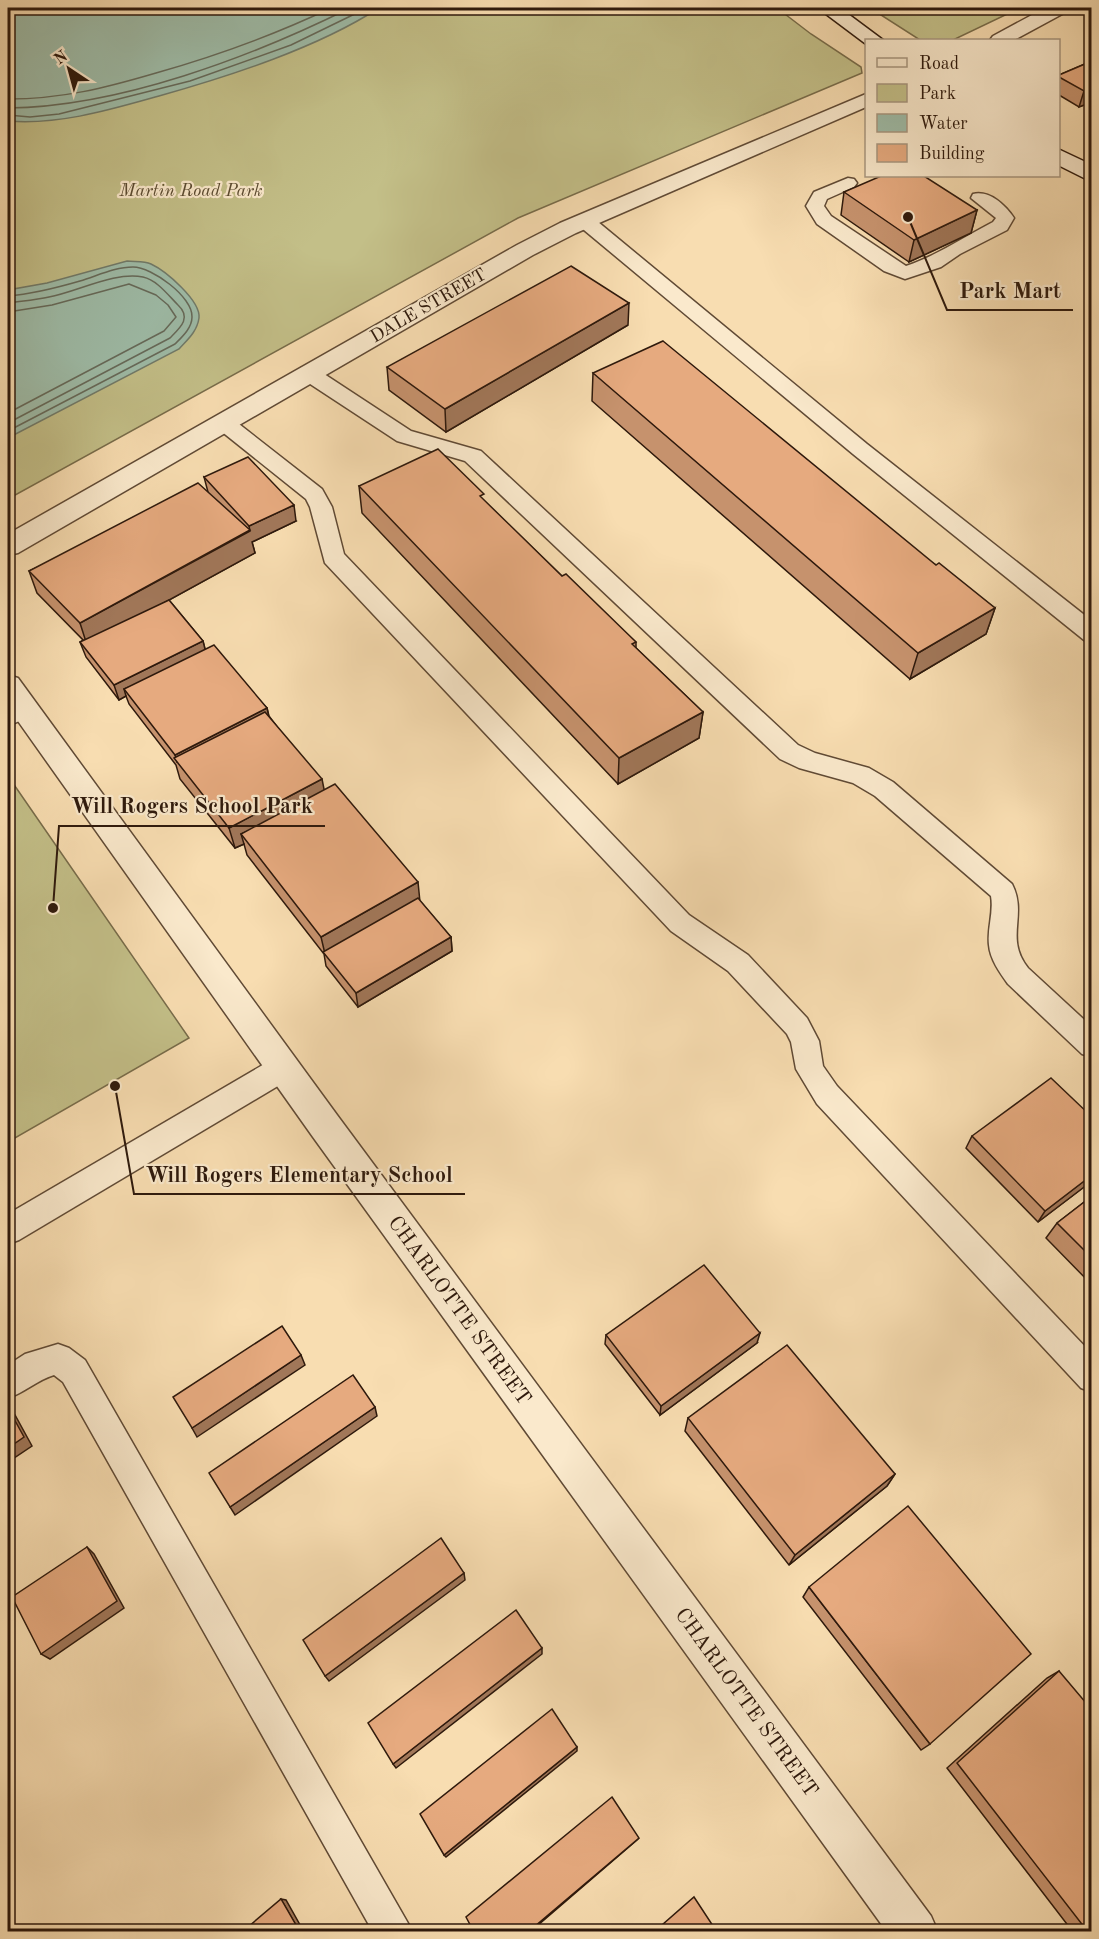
<svg xmlns="http://www.w3.org/2000/svg" width="1099" height="1939" font-family="'Old Standard TT',serif">
<rect width="100%" height="100%" fill="#f8ddb1"/>
<filter id="stains"><feTurbulence type="fractalNoise" baseFrequency=".00333" numOctaves="4"/><feColorMatrix values="0 0 0 0 .2 0 0 0 0 .09 0 0 0 0 .02 0 0 0 .5 -.17"/></filter>
<radialGradient id="worn" r=".72"><stop offset=".6" stop-color="#630" stop-opacity="0"/><stop offset="1" stop-color="#630" stop-opacity=".3"/></radialGradient>
<g fill="#c3bf88" stroke="#786c4a" stroke-width="1.5">
<path d="M8,8H777L811,34L861,67L862,73L518,218L8,499Z"/>
<path d="M870,8H1020L953,40H920Z"/>
<path d="M8,776L189,1038L8,1142Z"/>
</g>
<g fill="#9ebca8" stroke="#717b6a" stroke-width="1.5">
<path d="M8,8H379C317,48 230,76 159,96C109,110 60,125 8,121Z"/>
<path d="M127,261C135,262 144,261 151,264C166,271 201,301 199,318C197,332 187,340 179,349L8,438V290L47,283Z"/>
</g>
<g fill="none" stroke-linecap="round" stroke-linejoin="round">
<g stroke="#666a5a" stroke-width="1.5">
<path d="M8,99C62,99 105,88 156,73C216,56 274,35 331,8"/>
<path d="M8,108C119,107 251,57 350,8"/>
<path d="M8,115L30,117L59,114L190,81L291,45L367,8"/>
<path d="M8,296C33,294 56,288 80,281C97,276 115,267 133,267C152,267 193,297 192,317C192,328 182,337 175,344L8,431"/>
<path d="M8,303C22,301 36,300 49,297C77,292 115,271 143,277C157,280 168,295 178,305C192,318 180,328 170,338L8,423"/>
<path d="M8,312L52,305L129,284L156,295L168,305L176,317L164,331L8,413"/>
</g>
<defs>
<g id="lane">
<path d="M848,178L854,179L857,183L854,187L827,199L824,206L831,216L906,266C936,256 964,237 993,222L996,218L971,198L973,194C990,190 1006,206 1014,218L1007,230L960,254L941,267L905,279L884,271L817,224L806,206L814,192Z"/>
<path d="M585,215L592,217L867,444L1092,621V642L1084,640L853,454L578,225L576,221L578,217Z"/>
<path d="M308,367L315,368L411,431L481,451L798,745L815,753L869,768L893,782L1012,884C1028,915 1004,938 1028,968L1092,1027V1057L1082,1054L1008,984C1000,973 990,959 989,945C987,928 994,913 991,896L875,796L853,783L799,768L780,759L465,461L397,441L301,378L298,373L301,368Z"/>
<path d="M223,415L230,417L322,489L332,507L344,554L689,915L748,955L807,1018L819,1041L823,1066L837,1086L1092,1354V1392L1081,1388L817,1104L796,1069L791,1042L787,1034L728,971L671,931L325,563L310,507L306,499L216,427L213,422L216,417Z"/>
<path d="M24,700L33,703L36,709L33,715L8,726V707Z"/>
<path d="M283,1056L293,1059L297,1068L293,1077L19,1240L8,1244V1214L273,1059Z"/>
<path d="M58,1344L69,1348L85,1360L413,1932H373L63,1382L54,1375C37,1380 24,1393 8,1398V1365L25,1354Z"/>
</g>
<g id="street">
<path d="M1045,8H1069L1066,12L1014,40H990L993,36Z"/>
<path d="M866,94V107L576,233L533,255L18,553L8,555V534L517,245L560,223Z"/>
<path d="M8,675L18,678L337,1115L931,1916L938,1932H887L313,1137L8,707Z"/>
</g>
<g id="secondary">
<path d="M818,8H840L883,40H866V44Z"/>
<path d="M1058,149L1092,165V182L1058,165Z"/>
</g>
</defs>
<use href="#lane" stroke="#604a35" stroke-width="3"/>
<use href="#street" stroke="#604a35" stroke-width="3"/>
<use href="#secondary" stroke="#2e190c" stroke-width="3"/>
<use href="#lane" fill="#fae9cc" fill-rule="evenodd"/>
<use href="#street" fill="#fae9cc" fill-rule="evenodd"/>
<use href="#secondary" fill="#fae9cc" fill-rule="evenodd"/>
</g>
<g fill="#c6926d" stroke="#2e190c" stroke-width="1.5">
<path d="M1092,61V102L1079,107L1059,95V75Z"/>
<path d="M844,192L977,210L971,233L909,262L841,215Z"/>
<path d="M628,325L446,432L389,390L387,367Z"/>
<path d="M593,373L936,565L995,608L986,634L910,679L592,401Z"/>
<path d="M204,477L296,521L252,542L255,553L169,600L203,641L205,649L267,708L269,716L324,790L451,937L452,951L358,1007L326,966L324,954L247,855L244,844L235,848L180,779L176,765L129,704L126,696L119,700L86,657L80,642L83,640L37,593L29,571L208,492Z"/>
<path d="M359,486L484,501L562,576L636,642V648L703,712L699,738L618,784L362,513Z"/>
<path d="M1092,1117V1181L1038,1222L966,1148L972,1136Z"/>
<path d="M1092,1196V1285L1046,1238L1057,1223Z"/>
<path d="M606,1335L757,1343L660,1415L605,1344Z"/>
<path d="M688,1418L895,1474L887,1486L789,1565L685,1431Z"/>
<path d="M809,1587L930,1744L921,1750L803,1597Z"/>
<path d="M1059,1671L1092,1932H1073L947,1768L1047,1678Z"/>
</g>
<g fill="#a17759" stroke="#2e190c" stroke-width="1.5">
<path d="M1092,88V102L1079,107L1084,91Z"/>
<path d="M977,210L971,233L909,262L914,240Z"/>
<path d="M629,303L628,325L446,432L445,409Z"/>
<path d="M294,505L296,521L252,542L255,553L87,645L80,623L250,531L249,526Z"/>
<path d="M995,608L986,634L910,679L918,653Z"/>
<path d="M203,641L207,657L124,689L126,696L119,700L114,685Z"/>
<path d="M267,708L270,723L177,762L175,755Z"/>
<path d="M703,712L699,738L618,784L619,758Z"/>
<path d="M322,779L326,799L241,834L244,844L235,848L229,828Z"/>
<path d="M418,882L420,902L325,954L321,937Z"/>
<path d="M451,937L452,951L358,1007L356,993Z"/>
<path d="M1092,1175V1181L1038,1222L1045,1211Z"/>
<path d="M760,1333L757,1343L660,1415L661,1406Z"/>
<path d="M301,1355L305,1365L197,1437L192,1428Z"/>
<path d="M8,1407L15,1415L32,1446L8,1462Z"/>
<path d="M375,1407L377,1416L235,1515L230,1507Z"/>
<path d="M895,1474L887,1486L789,1565L795,1555Z"/>
<path d="M87,1547L94,1554L124,1608L50,1659L41,1654Z"/>
<path d="M464,1573L465,1580L329,1681L325,1676Z"/>
<path d="M542,1648V1654L396,1768L393,1764Z"/>
<path d="M577,1747V1751L446,1857L444,1855Z"/>
<path d="M639,1838L637,1840L530,1932H528Z"/>
<path d="M281,1899L286,1900L304,1932H300Z"/>
</g>
<g fill="#e6aa7f" stroke="#2e190c" stroke-width="1.5">
<path d="M1092,61V88L1084,91L1059,77V75Z"/>
<path d="M881,176H924L977,210L914,240L844,192Z"/>
<path d="M571,266L629,303L445,409L387,367Z"/>
<path d="M663,341L936,565L939,563L995,608L918,653L593,373Z"/>
<path d="M438,449L484,494L480,496L562,576L566,574L636,642L632,644L703,712L619,758L359,486Z"/>
<path d="M248,457L294,505L249,526L204,477Z"/>
<path d="M198,483L250,530L80,623L29,571Z"/>
<path d="M169,600L203,641L114,685L80,642Z"/>
<path d="M214,645L267,708L175,755L124,689Z"/>
<path d="M265,712L322,779L229,828L174,758Z"/>
<path d="M335,784L418,882L321,937L241,834Z"/>
<path d="M418,898L451,937L356,993L323,952Z"/>
<path d="M1051,1078L1092,1117V1175L1045,1211L972,1136Z"/>
<path d="M1092,1196V1258L1057,1223Z"/>
<path d="M704,1265L760,1333L661,1406L606,1335Z"/>
<path d="M282,1326L301,1355L192,1428L173,1397Z"/>
<path d="M787,1345L895,1474L795,1555L688,1418Z"/>
<path d="M353,1375L375,1407L230,1507L209,1473Z"/>
<path d="M8,1408L24,1437L8,1448Z"/>
<path d="M908,1506L1031,1654L930,1744L809,1587Z"/>
<path d="M441,1538L464,1573L325,1676L303,1640Z"/>
<path d="M87,1547L117,1601L41,1654L12,1597Z"/>
<path d="M516,1610L542,1648L393,1764L368,1723Z"/>
<path d="M1059,1671L1092,1710V1932H1088L957,1763Z"/>
<path d="M552,1709L577,1747L444,1855L420,1814Z"/>
<path d="M612,1797L639,1838L528,1932H474L466,1917Z"/>
<path d="M694,1897L717,1932H654Z"/>
<path d="M281,1899L300,1932H242Z"/>
</g>
<g text-anchor="middle" stroke-width="4.5" stroke-linejoin="round" paint-order="stroke">
<g font-size="18" font-style="italic" fill="#5b4b31" stroke="#fae9cc">
<text x="191" y="196">Martin Road Park</text>
</g>
<g font-size="18" fill="#2e190c" stroke="#fae9cc">
<text transform="translate(428 305) rotate(-30)" y="6">DALE STREET</text>
</g>
<g font-size="21" fill="#2e190c" stroke="#fae9cc">
<text transform="translate(460 1310) rotate(54)" y="7">CHARLOTTE STREET</text>
<text transform="translate(747 1702) rotate(54)" y="7">CHARLOTTE STREET</text>
</g>
</g>
<path fill="none" stroke="#2e190c" stroke-width="2" d="M908 217L947 310H1073M53 908L59 826H325M115 1086L134 1194H465"/>
<g fill="#2e190c" stroke="#fae9cc" stroke-width="2">
<circle cx="908" cy="217" r="6"/>
<circle cx="53" cy="908" r="6"/>
<circle cx="115" cy="1086" r="6"/>
</g>
<g font-size="22" text-anchor="middle" font-weight="bold" fill="#2e190c" stroke="#fae9cc" stroke-width="4.5" stroke-linejoin="round" paint-order="stroke">
<text x="1010" y="298">Park Mart</text>
<text x="192" y="813">Will Rogers School Park</text>
<text x="299" y="1182">Will Rogers Elementary School</text>
</g>
<rect width="1099" height="1939" fill="none" stroke="#f8ddb1" stroke-width="30"/>
<rect x="9" y="9" width="1081" height="1921" fill="none" stroke="#2e190c" stroke-width="3"/>
<rect x="15" y="15" width="1069" height="1909" fill="none" stroke="#2e190c" stroke-width="1.5"/>
<rect x="865" y="39" width="195" height="138" fill="#fae9cc" stroke="#a8967f" stroke-width="1.5"/>
<rect x="877" y="58" width="30" height="9" fill="#fae9cc" stroke="#a8967f" stroke-width="1.5"/>
<text x="919" y="69" font-size="18" fill="#2e190c">Road</text>
<rect x="877" y="84" width="30" height="18" fill="#c3bf88" stroke="#a8967f" stroke-width="1.5"/>
<text x="919" y="99" font-size="18" fill="#2e190c">Park</text>
<rect x="877" y="114" width="30" height="18" fill="#9ebca8" stroke="#a8967f" stroke-width="1.5"/>
<text x="919" y="129" font-size="18" fill="#2e190c">Water</text>
<rect x="877" y="144" width="30" height="18" fill="#e6aa7f" stroke="#a8967f" stroke-width="1.5"/>
<text x="919" y="159" font-size="18" fill="#2e190c">Building</text>
<g transform="translate(69 69) rotate(324)" stroke="#fae9cc" stroke-width="4.5" paint-order="stroke">
<path d="M0-4.5L10 22L0 15L-10 22Z" fill="#2e190c"/>
<text y="-9" font-size="16" font-weight="bold" text-anchor="middle" fill="#2e190c">N</text>
</g>
<rect width="100%" height="100%" filter="url(#stains)"/>
<rect width="100%" height="100%" fill="url(#worn)"/>
</svg>
